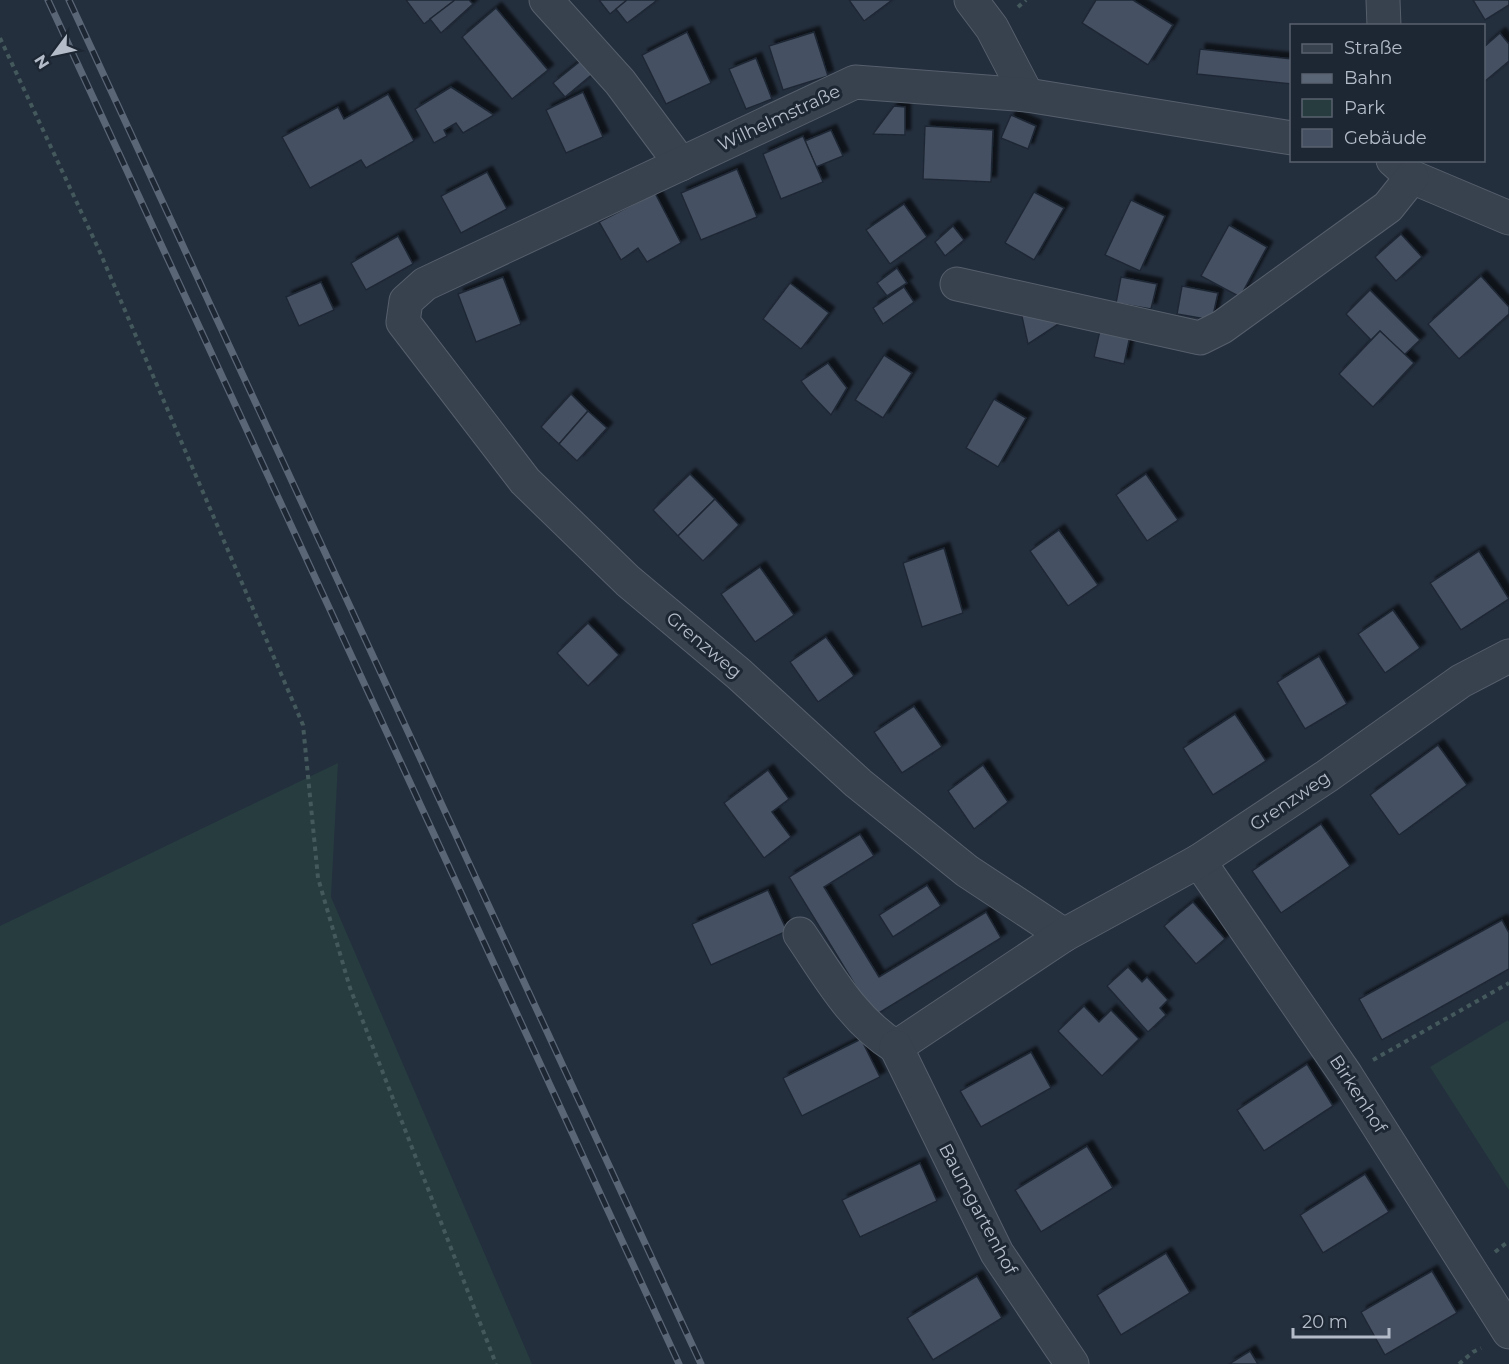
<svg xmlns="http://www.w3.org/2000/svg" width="1509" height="1364" font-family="Montserrat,sans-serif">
<defs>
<filter id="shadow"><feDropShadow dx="5.5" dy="-5.5" stdDeviation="1.5" flood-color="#0009"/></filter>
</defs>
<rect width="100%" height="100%" fill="#242f3e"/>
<g fill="#263c3f">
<path d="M338,763L331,897L532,1364H0V926Z"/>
<path d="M1508,1020L1509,1022V1190L1430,1067Z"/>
</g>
<g fill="#455162" stroke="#1f2835" stroke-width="1.5" filter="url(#shadow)">
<path d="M406,0H455L424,24Z"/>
<path d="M455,0H469L473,4L441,33L430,19Z"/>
<path d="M599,0H627L610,14Z"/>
<path d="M627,0H655L656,1L627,23L616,9Z"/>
<path d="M849,0H892L864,21Z"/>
<path d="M1096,0H1133L1173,25L1148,65L1082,23Z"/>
<path d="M1473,0H1509V5L1485,20Z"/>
<path d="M496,8L548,70L512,99L462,37Z"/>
<path d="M687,32L711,83L666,104L642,55Z"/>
<path d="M814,32L828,76L783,90L769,46Z"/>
<path d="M1500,33L1509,44V61L1484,82V47Z"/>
<path d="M1200,49L1292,59V84L1197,74Z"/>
<path d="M756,58L772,99L746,109L729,69Z"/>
<path d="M583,59L595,72L565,97L553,83Z"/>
<path d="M451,87L494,115L463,133L456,123L444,130L447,136L434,143L415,109Z"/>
<path d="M583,92L603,137L566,153L546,110Z"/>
<path d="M388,94L414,141L366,168L361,160L310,188L282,137L338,107L344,119Z"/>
<path d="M894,106L905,107V135L873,134Z"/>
<path d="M1011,115L1036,126L1028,149L1001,138Z"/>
<path d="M925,126L993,130L991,182L923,179Z"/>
<path d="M831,130L843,156L816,167L805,141Z"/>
<path d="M803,136L823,182L781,199L763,154Z"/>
<path d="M737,169L757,217L701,240L681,193Z"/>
<path d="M487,172L507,209L461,233L441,196Z"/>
<path d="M1034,192L1064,208L1034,260L1005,243Z"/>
<path d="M655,193L681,243L647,262L638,248L621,260L599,222Z"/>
<path d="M1131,200L1165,216L1140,271L1105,255Z"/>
<path d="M904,204L927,237L890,264L866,230Z"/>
<path d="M1229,225L1267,247L1240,297L1201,276Z"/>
<path d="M953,226L964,240L945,256L935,242Z"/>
<path d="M1401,234L1422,257L1396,281L1375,257Z"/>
<path d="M398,236L413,264L366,290L351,263Z"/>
<path d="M897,268L907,283L887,296L877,283Z"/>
<path d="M1481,276L1509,307V314L1459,359L1428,324Z"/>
<path d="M503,277L521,324L476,342L458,294Z"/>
<path d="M1121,277L1157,284L1151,309L1116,303Z"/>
<path d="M321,282L334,310L299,326L286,297Z"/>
<path d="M790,283L829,313L801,349L763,319Z"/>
<path d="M1182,286L1218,293L1212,320L1177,314Z"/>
<path d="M904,287L914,302L883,324L873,308Z"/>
<path d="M1370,290L1420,340L1404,355L1380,331L1371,340L1346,314Z"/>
<path d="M1021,312L1060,323L1028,344Z"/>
<path d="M1101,326L1131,331L1124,364L1094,357Z"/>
<path d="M1380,331L1414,363L1373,407L1339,374Z"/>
<path d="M884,355L912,373L883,418L855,400Z"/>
<path d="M828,363L847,388L831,415L810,393L801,381Z"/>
<path d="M571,394L588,411L559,444L541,427Z"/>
<path d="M994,399L1026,418L998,467L966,448Z"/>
<path d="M588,411L607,428L577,461L559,444Z"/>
<path d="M690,474L715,499L678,536L653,510Z"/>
<path d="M1146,474L1178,520L1147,541L1116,495Z"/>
<path d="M715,499L739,525L703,561L678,536Z"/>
<path d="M1059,530L1098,585L1068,606L1030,551Z"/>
<path d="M944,548L963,613L922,627L903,563Z"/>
<path d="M1479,551L1509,599L1461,630L1430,583Z"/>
<path d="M760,567L794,615L755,642L721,594Z"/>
<path d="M1393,610L1420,648L1385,673L1358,634Z"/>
<path d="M588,623L619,655L588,686L557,653Z"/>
<path d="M826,637L854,676L818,702L790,662Z"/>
<path d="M1319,656L1347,704L1305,729L1277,682Z"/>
<path d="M914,706L942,747L902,773L874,732Z"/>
<path d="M1235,714L1266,761L1213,795L1183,748Z"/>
<path d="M1438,745L1467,785L1399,835L1370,795Z"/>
<path d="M983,765L1008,802L974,829L948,791Z"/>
<path d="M768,770L789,799L772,812L791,837L764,858L724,803Z"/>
<path d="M1321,824L1350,866L1281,913L1252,871Z"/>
<path d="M860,834L874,856L824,887L879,977L986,912L1001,938L874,1016L789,877Z"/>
<path d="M927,885L941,906L893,937L879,915Z"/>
<path d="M768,890L787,931L711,965L692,924Z"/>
<path d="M1193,902L1225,939L1196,964L1164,926Z"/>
<path d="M1502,920L1509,933V969L1382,1040L1359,999Z"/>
<path d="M1128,967L1142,982L1147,977L1168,1000L1160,1008L1166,1015L1148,1032L1107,986Z"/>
<path d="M1084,1006L1099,1022L1111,1010L1139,1039L1102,1076L1058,1031Z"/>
<path d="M861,1039L880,1077L802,1116L783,1078Z"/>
<path d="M1031,1052L1051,1088L981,1127L960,1091Z"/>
<path d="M1307,1064L1333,1106L1264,1151L1237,1110Z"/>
<path d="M1087,1146L1113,1188L1041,1232L1015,1190Z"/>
<path d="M920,1163L937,1201L860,1237L842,1200Z"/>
<path d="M1365,1174L1389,1212L1323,1253L1300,1215Z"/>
<path d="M1166,1253L1190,1293L1121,1335L1097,1295Z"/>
<path d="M1432,1271L1457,1313L1385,1355L1361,1312Z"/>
<path d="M977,1276L1002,1318L933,1360L907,1318Z"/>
<path d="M1250,1351L1258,1364H1229Z"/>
</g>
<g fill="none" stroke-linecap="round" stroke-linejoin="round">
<defs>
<g id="minor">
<path d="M546,0L620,82L681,164"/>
<path d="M971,0L992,28L1027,95"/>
<path d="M1383,0L1384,26"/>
<path d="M1393,160L1412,177L1509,218"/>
<path d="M957,284L1200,338L1222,327L1388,207L1412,177"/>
<path d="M1199,861L1346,1075L1509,1332"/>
<path d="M800,934C828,975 853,1021 896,1047"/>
<path d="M1064,935L967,871L858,783L739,674L628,581L525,481L403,322L406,301L425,284L855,82L1027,95L1292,138"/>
<path d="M896,1047L1064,935L1199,861L1327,776L1461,681L1509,656"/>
<path d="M896,1047L997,1253L1072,1364"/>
</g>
</defs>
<use href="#minor" stroke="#565f6c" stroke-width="35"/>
<g stroke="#44595c" stroke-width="4" stroke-dasharray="4.5 4.5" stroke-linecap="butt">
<path d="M1018,7L1026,0"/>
<path d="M0,38L99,250L303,725L318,878L350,988L496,1364"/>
<path d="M1373,1060L1509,983"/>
<path d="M1495,1252L1509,1241"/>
<path d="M1459,1364L1473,1352L1481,1348"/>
</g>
<use href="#minor" stroke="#38414e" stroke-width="33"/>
<defs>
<g id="rail">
<path d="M48,0L679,1364"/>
<path d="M69,0L701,1364"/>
</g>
</defs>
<use href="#rail" stroke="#5a6575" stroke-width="7"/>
<use href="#rail" stroke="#1d2633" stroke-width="4.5" stroke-dasharray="14" stroke-linecap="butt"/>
</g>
<g text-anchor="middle" stroke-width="6" stroke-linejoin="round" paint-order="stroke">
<g font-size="18" fill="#b4bcc9" stroke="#1d2633">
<text transform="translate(779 118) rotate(-25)" y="6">Wilhelmstraße</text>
<text transform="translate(704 645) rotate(40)" y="6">Grenzweg</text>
<text transform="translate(1290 801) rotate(-34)" y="6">Grenzweg</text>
<text transform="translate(1358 1094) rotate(57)" y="6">Birkenhof</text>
<text transform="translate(978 1209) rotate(62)" y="6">Baumgartenhof</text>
</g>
</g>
<rect x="1290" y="24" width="195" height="138" fill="#1d2633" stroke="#59626f" stroke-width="1.5"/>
<rect x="1302" y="44" width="30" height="9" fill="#38414e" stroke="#59626f" stroke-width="1.5"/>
<text x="1344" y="54" font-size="18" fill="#b4bcc9">Straße</text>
<rect x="1302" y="74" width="30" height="9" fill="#5a6575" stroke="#59626f" stroke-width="1.5"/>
<text x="1344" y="84" font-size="18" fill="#b4bcc9">Bahn</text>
<rect x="1302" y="99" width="30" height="18" fill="#263c3f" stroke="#59626f" stroke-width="1.5"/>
<text x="1344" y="114" font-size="18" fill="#b4bcc9">Park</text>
<rect x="1302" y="129" width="30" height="18" fill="#455162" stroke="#59626f" stroke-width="1.5"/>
<text x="1344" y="144" font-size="18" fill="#b4bcc9">Gebäude</text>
<g transform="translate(54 54) rotate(237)" stroke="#1d2633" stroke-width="4.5" paint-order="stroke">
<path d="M0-4.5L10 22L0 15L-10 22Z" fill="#b4bcc9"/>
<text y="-9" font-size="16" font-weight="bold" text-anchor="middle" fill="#b4bcc9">N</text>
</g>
<path d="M1293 1328v9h96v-9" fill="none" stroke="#b4bcc9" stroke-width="3"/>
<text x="1302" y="1328" font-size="18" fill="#b4bcc9" stroke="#1d2633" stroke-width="4.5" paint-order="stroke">20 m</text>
</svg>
